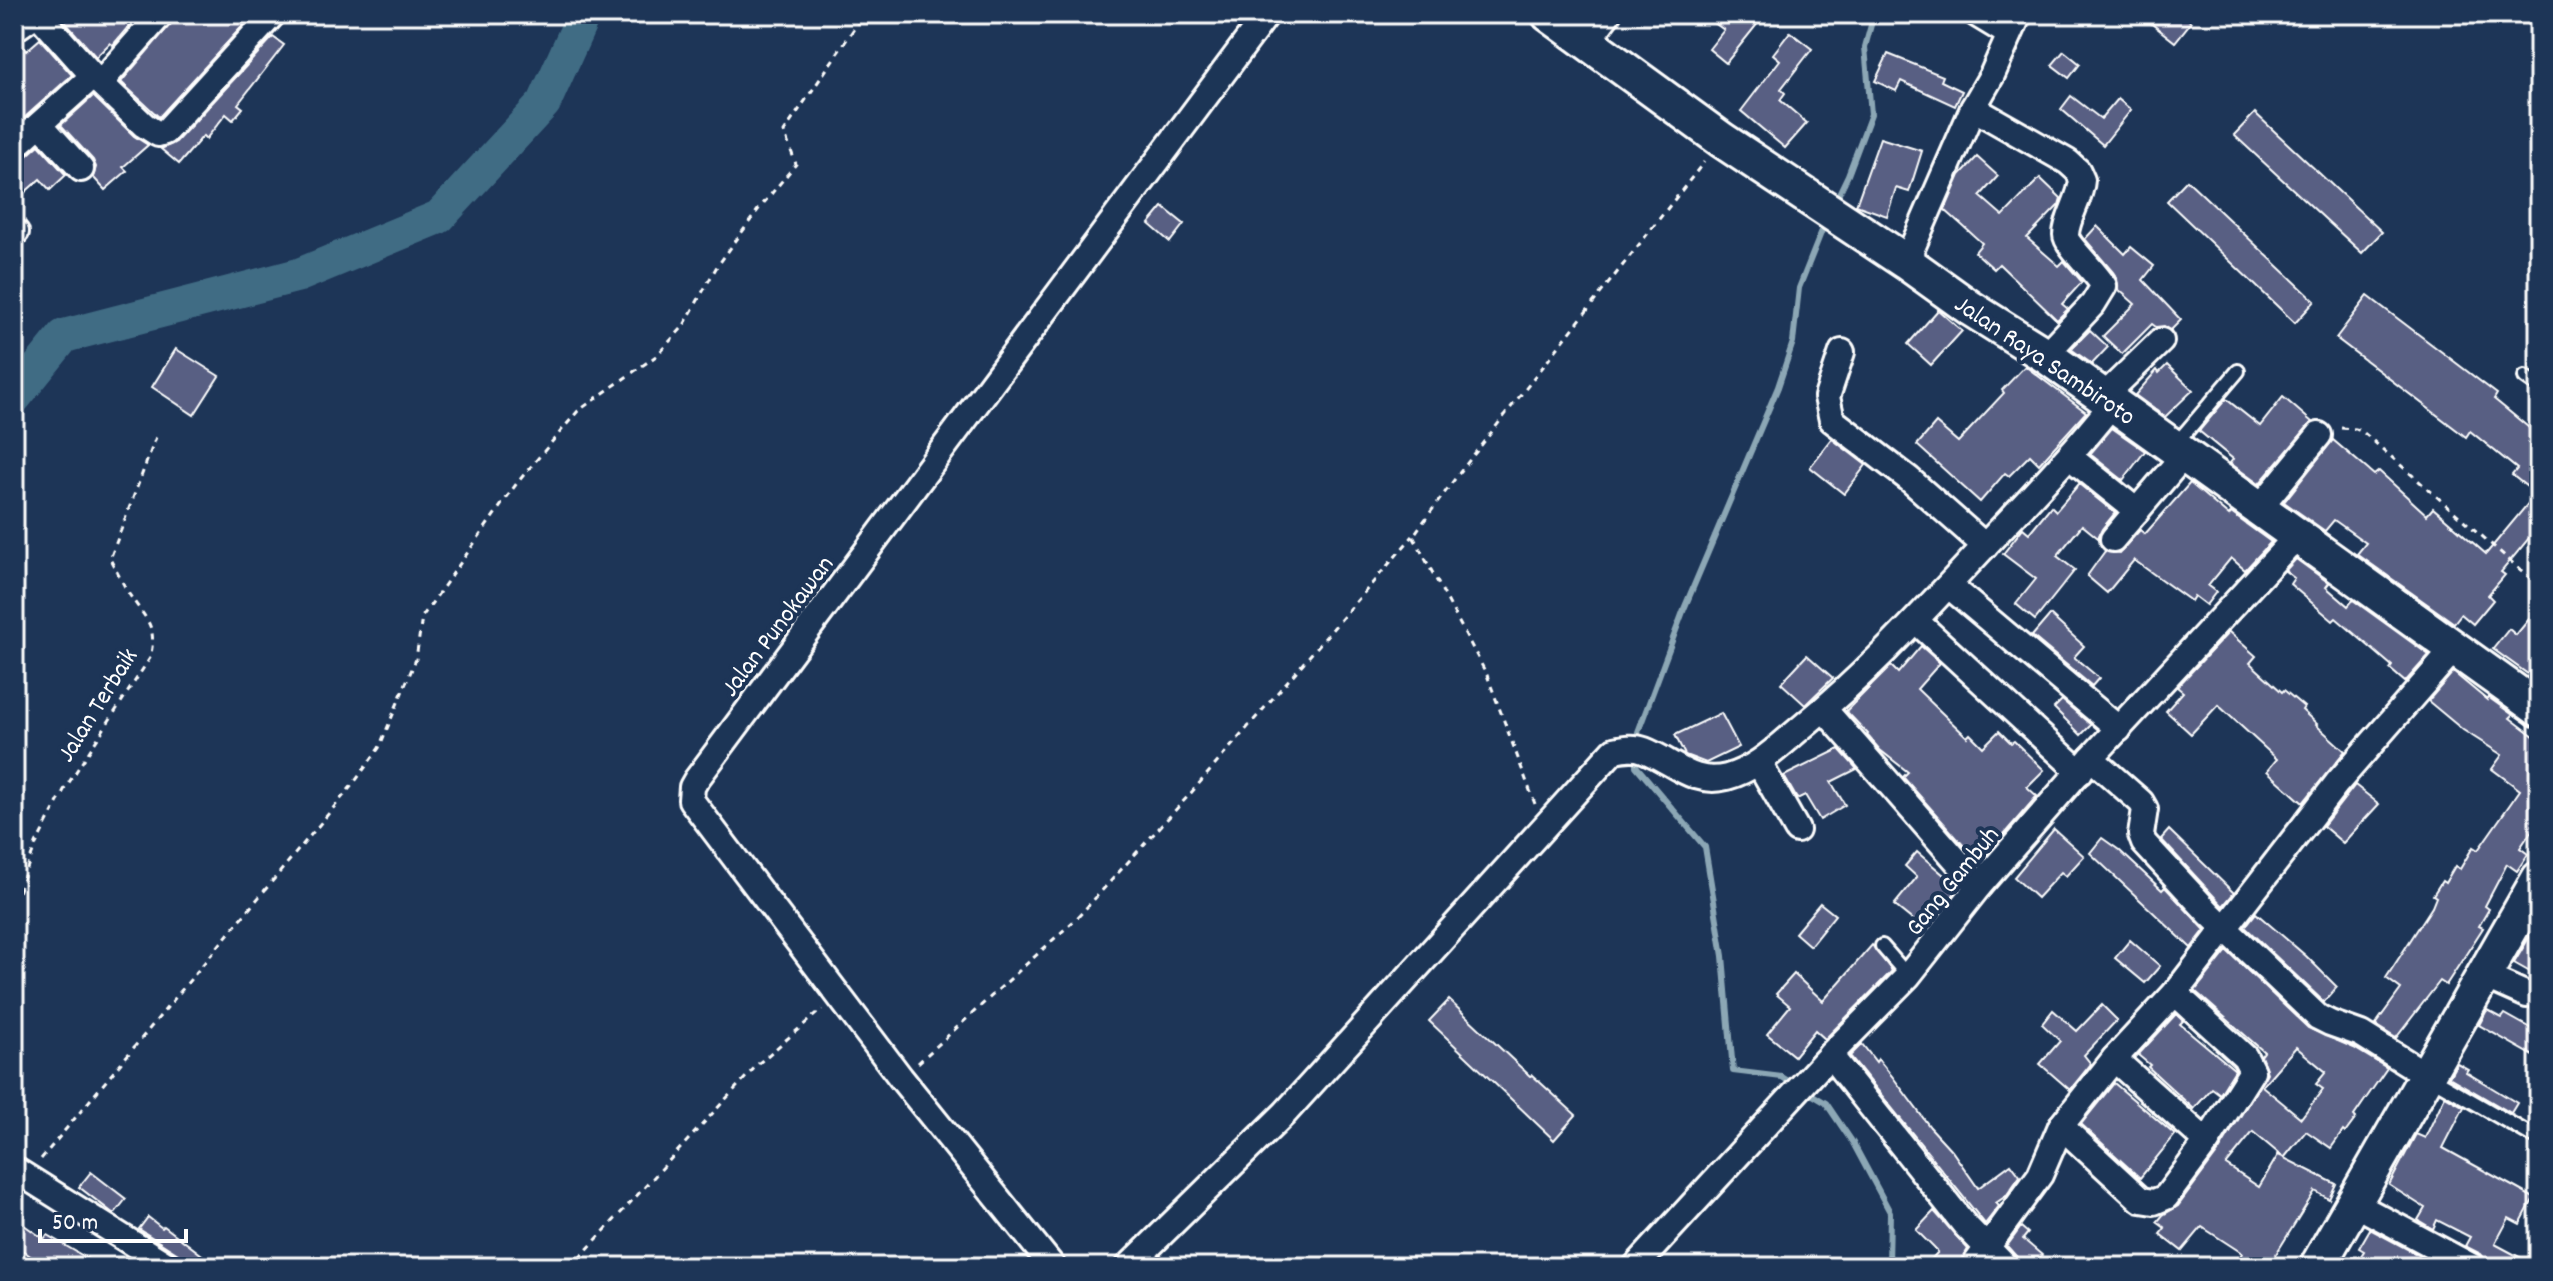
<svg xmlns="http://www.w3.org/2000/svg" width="2553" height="1281" font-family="Dekko,sans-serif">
<rect width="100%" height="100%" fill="#1d3557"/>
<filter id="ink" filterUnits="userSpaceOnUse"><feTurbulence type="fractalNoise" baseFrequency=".0125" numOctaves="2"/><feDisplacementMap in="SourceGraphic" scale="16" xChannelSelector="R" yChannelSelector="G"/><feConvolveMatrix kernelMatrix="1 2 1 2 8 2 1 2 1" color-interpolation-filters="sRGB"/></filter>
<g filter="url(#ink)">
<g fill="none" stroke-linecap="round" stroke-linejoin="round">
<g stroke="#8ca7b5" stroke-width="6">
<path d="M1835,202L1848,175L1871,114L1865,47L1874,14"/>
<path d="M1637,744L1638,732L1684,609L1778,387L1793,342L1799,288L1825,223"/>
<path d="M1636,756V766L1705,847L1723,956L1733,1071L1782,1077L1793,1084"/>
<path d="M1806,1091L1826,1103L1853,1143L1890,1212L1889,1267"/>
</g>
<path stroke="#406c84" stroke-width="34" d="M14,398L64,336L299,275L439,217L544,103L584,14"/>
</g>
<g fill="#585e83" stroke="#fff" stroke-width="2" fill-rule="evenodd">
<path d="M58,14H139L113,45L110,43L96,57Z"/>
<path d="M179,14H243L249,19L159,117L121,82Z"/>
<path d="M1702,14H1749L1759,22L1726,63L1709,49L1724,30Z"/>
<path d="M2160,14H2182L2191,22L2175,42L2152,24Z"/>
<path d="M1790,32L1812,49L1781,89L1785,93L1780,100L1807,123L1785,148L1741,111L1780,60L1773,54Z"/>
<path d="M273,37L284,45L238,104L243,108L233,120L226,114L206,139L203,136L179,164L161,149L176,142Z"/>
<path d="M40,39L72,75L14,127V44L19,43L26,51Z"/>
<path d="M2064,51L2080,64L2069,78L2052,65Z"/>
<path d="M1888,54L1943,76L1941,81L1962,91L1955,106L1901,81L1896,91L1875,81Z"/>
<path d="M93,96L134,136L148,145L123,167L127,171L105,190L93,177L96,167L93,160L61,125Z"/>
<path d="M2071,96L2101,119L2118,99L2131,110L2103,145L2061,109Z"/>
<path d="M2255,113L2382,232L2362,253L2234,135Z"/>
<path d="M1880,138L1922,151L1909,192L1896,188L1887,216L1856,205Z"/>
<path d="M39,145L66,175L50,190L40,179L14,202V162L23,159Z"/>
<path d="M1977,157L1998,176L1980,196L2003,216L2040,178L2061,198L2059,205L2027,238L2059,266L2064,261L2082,282L2062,304L2068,309L2057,320L1999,264L1994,269L1975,252L1982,243L1945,210L1960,175Z"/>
<path d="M2187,180L2315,301L2295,323L2167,201Z"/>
<path d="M1163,207L1184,224L1170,242L1149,224Z"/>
<path d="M2097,226L2125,254L2131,247L2154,266L2143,280L2181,320L2171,330L2164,326L2156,327L2152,324L2122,354L2103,336L2135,304L2118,289L2117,278L2113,272L2085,239Z"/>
<path d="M2368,296L2497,394L2494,399L2539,436V526L2501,572L2505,575L2488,595L2493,600L2473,624L2461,614L2454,623L2357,554L2366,543L2334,520L2325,531L2284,502L2333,440L2374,475L2379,471L2427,515L2433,508L2486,554L2536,494L2512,475L2517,469L2470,431L2466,437L2336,338Z"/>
<path d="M1938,310L1962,331L1931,365L1908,344Z"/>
<path d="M2090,330L2108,347L2092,364L2071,349Z"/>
<path d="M176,349L219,376L194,415L152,387Z"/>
<path d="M2167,365L2193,390L2165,417L2135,395L2157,370L2159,373Z"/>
<path d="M2025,366L2086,412L2039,464L2030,455L2009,476L2005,473L1980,502L1917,445L1936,423L1958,442L2004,393L2002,390Z"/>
<path d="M2283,397L2312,422L2259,484L2230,463L2233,459L2199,431L2226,399L2260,426Z"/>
<path d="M2112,428L2145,451L2123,480L2090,454Z"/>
<path d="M1832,439L1866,465L1844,494L1810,467Z"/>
<path d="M2190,483L2229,516L2231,513L2271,542L2245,570L2231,558L2208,586L2216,592L2206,605L2194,596L2191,601L2134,560L2107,593L2087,576L2105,551L2119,553L2140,530L2145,534Z"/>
<path d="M2079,484L2115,513L2102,529L2098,538L2082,525L2057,556L2075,570L2035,620L2016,604L2036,579L2003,554L2023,528L2029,533L2051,506L2056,511Z"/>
<path d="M2296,559L2329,583L2326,587L2348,606L2353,600L2429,655L2405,682L2390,669L2392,666L2336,618L2333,621L2290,584L2294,578L2285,571Z"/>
<path d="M2539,607V682L2493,649L2509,629L2516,635Z"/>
<path d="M2050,615L2084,646L2074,657L2099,678L2092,686L2032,636Z"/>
<path d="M2229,632L2256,656L2250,663L2282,692L2284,690L2304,707L2302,710L2317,724L2316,725L2345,751L2303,803L2267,771L2277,759L2218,705L2191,734L2166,711L2183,692L2177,687Z"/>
<path d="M1921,646L1940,663L1917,689L1967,737L1970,734L1983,747L1999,731L2011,743L2014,741L2044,770L2027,787L2037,796L1979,863L1903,777L1908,772L1880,750L1867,735L1868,734L1846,711L1891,666L1898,673Z"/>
<path d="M1807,655L1833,678L1805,705L1781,683Z"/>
<path d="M2453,672L2487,700L2488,697L2513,715L2510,718L2539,740V820L2520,848L2528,854L2517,871L2507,864L2485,906L2489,909L2479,926L2483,928L2446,985L2440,981L2396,1038L2375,1025L2401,989L2386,978L2432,907L2436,897L2433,895L2442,881L2445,883L2455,866L2460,869L2473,847L2478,850L2520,790L2492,769L2502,755L2463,730L2428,701Z"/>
<path d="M2062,700L2091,725L2081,735L2054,708Z"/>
<path d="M1721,713L1739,747L1706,763L1685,755L1675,735Z"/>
<path d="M1839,749L1857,769L1831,782L1845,805L1820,820L1805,795L1797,799L1784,776Z"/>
<path d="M2355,785L2379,804L2343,843L2323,826Z"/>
<path d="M2054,829L2084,856L2066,876L2061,872L2037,898L2014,877Z"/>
<path d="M2169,830L2234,893L2223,906L2161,839Z"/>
<path d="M2102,838L2119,850L2162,890L2165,887L2205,930L2191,948L2090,853Z"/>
<path d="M1917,852L1959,888L1925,930L1894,905L1917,877L1905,866Z"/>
<path d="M1820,903L1835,915L1810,946L1795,933Z"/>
<path d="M2256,913L2306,956L2337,987L2324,1002L2245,927Z"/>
<path d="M2539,921V977L2514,963Z"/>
<path d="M2130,940L2160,966L2145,983L2115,958Z"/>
<path d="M1872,945L1892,971L1825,1039L1815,1030L1794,1056L1767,1034L1790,1006L1776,994L1794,974L1823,1001Z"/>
<path d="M2227,951L2308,1028L2354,1048L2387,1068L2367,1097L2354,1116L2356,1118L2345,1133L2343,1131L2331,1148L2306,1131L2284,1158L2336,1184L2329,1199L2315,1191L2268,1267H2234L2242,1253L2202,1227L2182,1251L2160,1234L2165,1228L2157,1222L2163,1215L2178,1206L2219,1151L2267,1073L2261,1056L2264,1052L2195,991ZM2296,1047L2326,1072L2316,1084L2323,1089L2301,1118L2262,1086ZM2253,1132L2283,1157L2278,1155L2259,1187L2226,1165Z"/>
<path d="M1449,1000L1530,1076L1532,1075L1576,1115L1554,1140L1429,1021Z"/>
<path d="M2102,1005L2117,1020L2084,1055L2091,1064L2070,1090L2040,1064L2060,1041L2042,1024L2053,1010L2077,1031Z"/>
<path d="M2487,1010L2502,1018L2505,1014L2539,1033V1059L2479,1025Z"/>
<path d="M2176,1014L2183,1021L2180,1024L2235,1070L2220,1094L2212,1088L2194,1109L2148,1067L2150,1065L2138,1055Z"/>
<path d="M1862,1044L1876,1062L1878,1059L1892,1076L1930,1127L1952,1151L1978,1188L2011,1164L2020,1176L2006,1196L1996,1203L1999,1206L1985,1224L1850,1056Z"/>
<path d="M2457,1063L2468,1069L2466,1072L2517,1103L2511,1113L2449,1077Z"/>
<path d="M2114,1083L2175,1135L2140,1178L2081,1124Z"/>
<path d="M2445,1096L2464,1107L2443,1148L2534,1198L2520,1224L2509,1218L2495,1244L2538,1267H2488L2486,1260L2481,1254L2465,1246L2470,1237L2437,1220L2433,1229L2418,1220L2425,1208L2389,1185L2416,1134L2425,1138Z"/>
<path d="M91,1172L126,1199L114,1214L79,1187Z"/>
<path d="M1934,1211L1968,1249L1958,1267H1924L1938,1252L1916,1230Z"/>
<path d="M148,1217L162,1228L164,1226L206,1258L199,1267H187L178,1254L139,1229Z"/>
<path d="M14,1218L44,1239L47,1235L102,1267H28L33,1258L14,1244Z"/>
<path d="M2021,1227L2028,1233L2023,1239L2042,1255L2032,1267H2021L2017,1257L2007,1246Z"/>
<path d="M2370,1229L2441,1267H2354L2364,1251L2359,1248Z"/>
</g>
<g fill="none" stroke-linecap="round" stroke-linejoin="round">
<defs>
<g id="lane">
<path d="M2525,377L2539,387"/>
<path d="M2175,445L2238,371"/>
<path d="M1882,946L1908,976"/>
<path d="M2430,1077L2531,1135"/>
</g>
<g id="street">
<path d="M38,14L93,76L144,125L158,134L165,132L273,14"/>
<path d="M1976,14L2009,34"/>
<path d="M14,29L36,14"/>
<path d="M1587,42L1608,14"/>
<path d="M100,83L161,14"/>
<path d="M1973,108L2068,162L2078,171L2082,180C2081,198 2066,219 2066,235C2066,245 2097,273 2104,286L2093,304L2045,355"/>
<path d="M40,124L81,169"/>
<path d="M14,147L93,76"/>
<path d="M14,230L16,232"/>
<path d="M1906,262L1973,108L1992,75L2019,14"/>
<path d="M1842,352L1827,397L1832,420L1909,479L1985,546"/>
<path d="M2103,397L2161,341"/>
<path d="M2070,457L2137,511"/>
<path d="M2260,507L2319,435"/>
<path d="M2113,539L2184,455"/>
<path d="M1949,586L2119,729"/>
<path d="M1916,621L2080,772"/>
<path d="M1824,709L1979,886"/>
<path d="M2091,758L2141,802L2145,809L2141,835L2144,843L2210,914L2318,1017L2330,1023L2361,1034L2425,1074"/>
<path d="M1759,763L1797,830"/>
<path d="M2484,976L2527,995L2539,992"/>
<path d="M2114,1059L2207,1142"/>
<path d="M2061,1126L2114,1059L2175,993L2337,783L2454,649"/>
<path d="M14,1169L170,1267"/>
<path d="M2353,1203L2473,1267"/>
<path d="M1053,1267L901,1078L691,800L692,787L696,780L1267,14"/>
<path d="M1128,1267L1285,1113L1614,750C1624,748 1634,746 1644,750C1673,761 1693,786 1727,777C1757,769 1779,746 1802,727C1868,673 1925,610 1983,548C2027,501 2072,455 2112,404"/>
<path d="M1635,1267L1830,1055"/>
<path d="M1973,1267L2040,1175L2061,1126L2141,1200L2154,1202L2166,1197L2207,1142L2252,1071L2245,1057L2175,993"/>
<path d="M2006,1267L1964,1224L1830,1055L1908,976L1979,886L2091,758L2298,535"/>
</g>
<g id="secondary">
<path d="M1549,14L1722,140L1906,262L1970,308L2045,355L2539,709"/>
<path d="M2317,1267L2539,879"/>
</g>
</defs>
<use href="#lane" stroke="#fff" stroke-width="18"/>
<use href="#street" stroke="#fff" stroke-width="30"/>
<use href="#secondary" stroke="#fff" stroke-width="40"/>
<g stroke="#fff" stroke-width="3" stroke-dasharray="6 6" stroke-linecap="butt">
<path d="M2341,428L2356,429L2364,433L2539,586"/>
<path d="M1535,804L1487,675L1413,536L1457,476L1704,162"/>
<path d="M14,903L36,844L64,790L150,658C158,625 146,620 129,594C122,582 116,570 110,559L156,437"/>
<path d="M918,1063L1077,918L1190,794L1413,536"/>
<path d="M41,1159L354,783L379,748L416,659L422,617L517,483L578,411L656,356L683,327L716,268L758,210L796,164L784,132L864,14"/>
<path d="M571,1267L759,1063L822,1009"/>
</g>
<use href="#lane" stroke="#1d3557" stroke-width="12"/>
<use href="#street" stroke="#1d3557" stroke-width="24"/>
<use href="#secondary" stroke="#1d3557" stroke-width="34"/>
</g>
</g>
<g text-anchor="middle" stroke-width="8" stroke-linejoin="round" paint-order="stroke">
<g font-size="26" fill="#fff" stroke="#1d3557">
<text transform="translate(2046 359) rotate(34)" y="9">Jalan Raya Sambiroto</text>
<text transform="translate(776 625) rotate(-53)" y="9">Jalan Punokawan</text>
<text transform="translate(96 704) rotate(-58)" y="9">Jalan Terbaik</text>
<text transform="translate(1951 880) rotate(-51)" y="9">Gang Gambuh</text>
</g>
</g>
<rect width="2553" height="1281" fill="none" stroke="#1d3557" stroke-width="48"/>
<rect x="24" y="24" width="2505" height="1233" fill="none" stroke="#fff" stroke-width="3" filter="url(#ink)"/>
<path d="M40 1229v12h146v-12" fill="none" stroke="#ffffff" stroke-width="4"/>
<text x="52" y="1229" font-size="24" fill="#ffffff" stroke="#1d3557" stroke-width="6" paint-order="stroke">50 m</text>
</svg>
